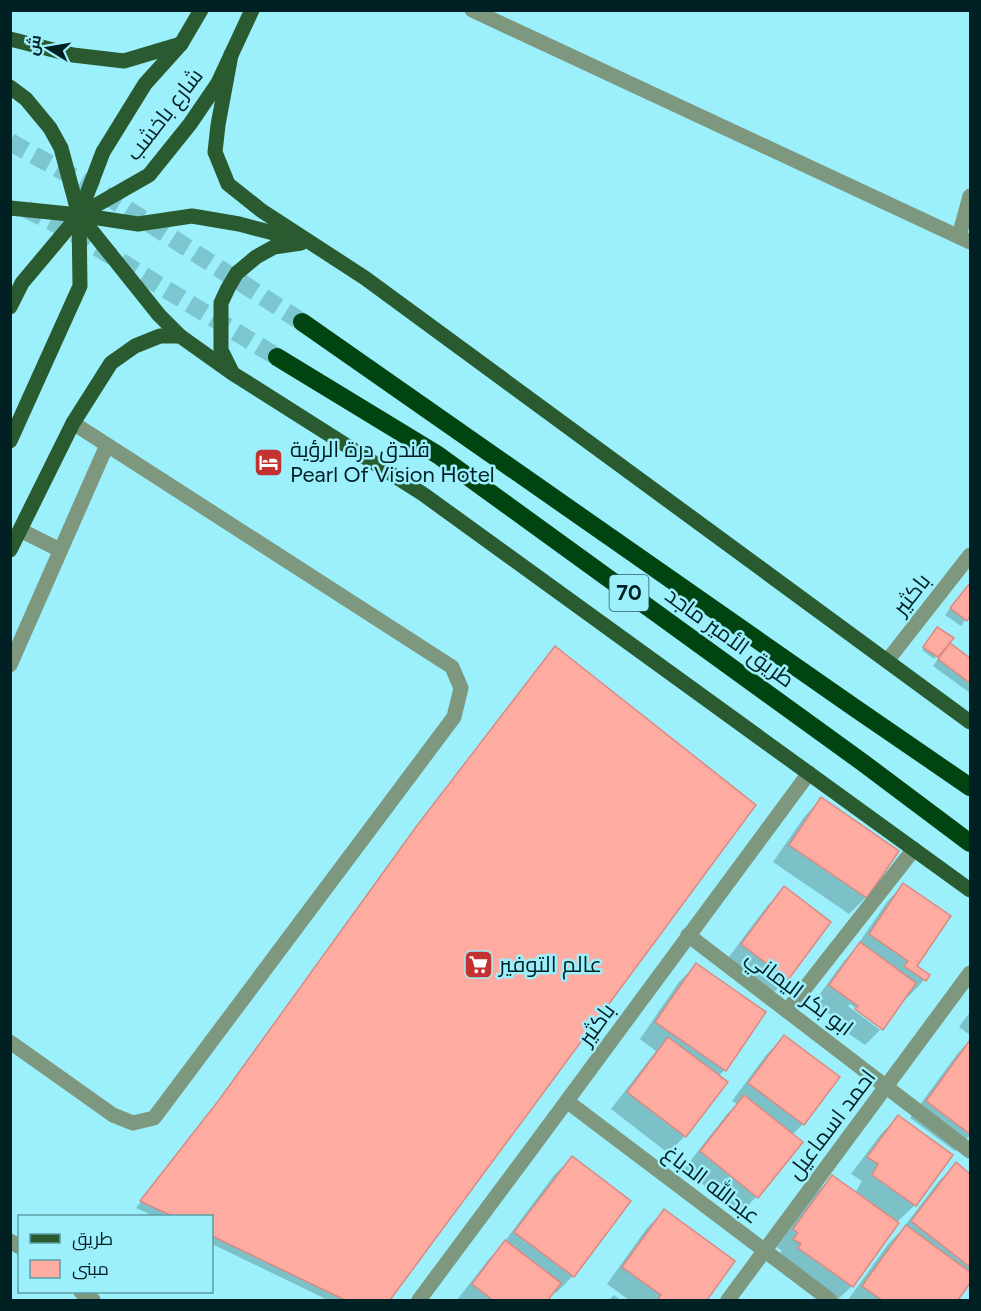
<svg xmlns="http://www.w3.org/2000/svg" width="981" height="1311" font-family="Figtree,Cairo,sans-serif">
<rect width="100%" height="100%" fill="#9bf0fb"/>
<g fill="#0003">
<path d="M970,585V614L961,626L945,615Z"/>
<path d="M935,632L945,650L950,645L970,660V693L933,666L942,653L941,652L934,659L922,650Z"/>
<path d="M821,799L897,851L865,898L849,914L773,862L805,816Z"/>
<path d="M754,805L388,1300H328L212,1244V1216H154L136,1208L213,1108L410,835Z"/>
<path d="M903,885L915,967L928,976L908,997L906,996L881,1029V1027L850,1004L848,1006L880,1030L865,1045L839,1027L842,1023L814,1002L844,961L854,950L887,902Z"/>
<path d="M785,888L787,979L770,996L725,962L768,905Z"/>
<path d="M696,965L725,1070L718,1076L685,1136L668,1153L611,1109L656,1051L640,1039L679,982Z"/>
<path d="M970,1012V1035L959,1027Z"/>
<path d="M784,1037L838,1078L803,1124L792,1135L801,1142L756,1197L740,1214L684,1169L728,1113L737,1104L732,1101L767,1054Z"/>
<path d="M970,1041V1135L955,1151L910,1118L958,1053Z"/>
<path d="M898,1117L915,1205L898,1221L852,1286L837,1300H831L778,1256L782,1251L777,1247L815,1194L832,1177L855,1193L862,1181L851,1174L881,1134Z"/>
<path d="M572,1158L629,1202L573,1276L556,1293L553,1291L546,1300H457L489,1259L499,1249L555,1174Z"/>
<path d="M956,1164L970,1175V1281L956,1300H848L889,1243L900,1232L939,1181Z"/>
<path d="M664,1211L733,1261L705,1300H629L607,1284L647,1228Z"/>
<path d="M614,1295L620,1300H609Z"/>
</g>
<g fill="#feaba2" stroke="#dc8980" stroke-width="1.5">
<path d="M970,583V616L967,621L950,608Z"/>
<path d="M937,627L954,638L938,657L923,647Z"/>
<path d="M950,643L970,658V683L938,659Z"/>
<path d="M555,646L756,805L390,1300H345L212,1236V1216H172L140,1201L219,1100L416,827Z"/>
<path d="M821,797L899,851L867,898L789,845Z"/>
<path d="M903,883L951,916L917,966L930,975L926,981L904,966L908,961L869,934Z"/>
<path d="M784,886L831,922L788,980L741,944Z"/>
<path d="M860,942L916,983L883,1030L855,1009L858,1006L829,985Z"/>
<path d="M696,963L766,1012L726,1071L655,1022Z"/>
<path d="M784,1035L840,1077L804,1125L748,1083Z"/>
<path d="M668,1037L728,1082L686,1137L627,1092Z"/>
<path d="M970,1040V1134L926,1101Z"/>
<path d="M744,1095L803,1142L758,1198L700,1151Z"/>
<path d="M898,1115L953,1155L916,1206L872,1175L878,1164L867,1157Z"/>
<path d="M572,1156L631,1201L574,1277L514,1232Z"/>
<path d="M956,1162L970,1174V1267L911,1221Z"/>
<path d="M832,1175L899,1223L853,1287L798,1248L801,1244L793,1239L798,1233L793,1229Z"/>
<path d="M664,1209L735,1261L707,1300H657L661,1295L622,1267Z"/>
<path d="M906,1225L970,1272V1283L958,1300H882L862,1286Z"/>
<path d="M505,1240L561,1283L548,1300H493L472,1284Z"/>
</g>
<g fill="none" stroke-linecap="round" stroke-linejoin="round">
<g stroke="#7cc6d0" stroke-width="18" stroke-dasharray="18 9" stroke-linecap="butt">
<path d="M10,142L99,191L302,322"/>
<path d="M26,209L72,232L277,357"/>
</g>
<g stroke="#7e977f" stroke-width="15">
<path d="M472,10L970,242"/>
<path d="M959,236L970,196"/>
<path d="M20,530L60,550"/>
<path d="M887,661L970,555"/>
<path d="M10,665L107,445"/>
<path d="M688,935L970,1151"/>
<path d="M787,1011L914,849"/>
<path d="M10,1042L113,1115L133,1123L154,1118L454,717L461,688L452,667L73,423"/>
<path d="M568,1102L830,1300"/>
<path d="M10,1241L20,1247"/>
<path d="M81,1292L93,1300"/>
<path d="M419,1300C550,1125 679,948 809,773"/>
<path d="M728,1300L970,973"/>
</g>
<g stroke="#2a5b30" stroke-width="15">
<path d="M10,39L73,55L124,61L181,44"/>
<path d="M231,55L218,125L215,152L228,184L262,211L365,278L970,722"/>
<path d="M10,87L26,99L50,128L61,148L79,215L159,315L180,336"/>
<path d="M10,208L79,215L138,224L192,216L239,224L297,239"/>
<path d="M10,307L22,283L79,215L103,152L145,84L181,44L201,10"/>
<path d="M231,370L221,350V303L228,288L237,273L256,257L274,247L301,243"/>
<path d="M10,441L80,286L79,215L149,175L190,124L218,83L252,10"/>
<path d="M10,550L73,423L111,363L135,346L160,336H180L232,373L423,494L970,890"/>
</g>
<g stroke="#004511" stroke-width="18">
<path d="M302,322L852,706L970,787"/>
<path d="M277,357L438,455L862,762L970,843"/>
</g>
</g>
<defs>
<symbol id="hotel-square" viewBox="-11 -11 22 22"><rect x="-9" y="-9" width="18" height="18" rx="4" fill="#c13231" stroke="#9bf0fb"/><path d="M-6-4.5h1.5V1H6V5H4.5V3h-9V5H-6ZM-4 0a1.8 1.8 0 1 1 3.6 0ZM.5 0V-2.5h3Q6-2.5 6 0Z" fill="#fff"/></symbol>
<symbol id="supermarket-square" viewBox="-11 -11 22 22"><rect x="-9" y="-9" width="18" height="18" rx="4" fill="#c13231" stroke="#9bf0fb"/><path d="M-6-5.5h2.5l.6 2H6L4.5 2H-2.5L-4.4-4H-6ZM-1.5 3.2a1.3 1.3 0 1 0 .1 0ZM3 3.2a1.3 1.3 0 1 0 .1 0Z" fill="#fff"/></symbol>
</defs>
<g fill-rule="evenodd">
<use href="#hotel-square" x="252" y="446" width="33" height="33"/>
<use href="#supermarket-square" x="462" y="948" width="33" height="33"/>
</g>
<g text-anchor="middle" stroke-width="5" stroke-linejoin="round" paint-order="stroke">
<rect fill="#9bf0fb" stroke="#2e5e64" stroke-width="1.5" x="609.5" y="575" width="39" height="36" rx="4.5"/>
<g font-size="21" font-weight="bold" fill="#002024">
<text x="629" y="600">70</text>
</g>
<g font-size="22" fill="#002024" stroke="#9bf0fb">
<text transform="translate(164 114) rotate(-52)" y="8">شارع باخشب</text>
<text transform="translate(911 594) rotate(-52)" y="8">باكثير</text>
<text transform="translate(730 637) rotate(36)" y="8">طريق الأمير ماجد</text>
<text transform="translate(800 992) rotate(37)" y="8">ابو بكر اليماني</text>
<text transform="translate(596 1024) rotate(-54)" y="8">باكثير</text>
<text transform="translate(831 1124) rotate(-53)" y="8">احمد اسماعيل</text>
<text transform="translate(712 1184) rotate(37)" y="8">عبدالله الدباغ</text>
</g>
<g font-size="22" fill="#002024" stroke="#9bf0fb" text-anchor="start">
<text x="290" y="457">فندق درة الرؤية<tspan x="290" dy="25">Pearl Of Vision Hotel</tspan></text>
<text x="499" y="972">عالم التوفير</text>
</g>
</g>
<rect width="981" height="1311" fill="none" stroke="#002024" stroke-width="24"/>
<rect x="18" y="1215" width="195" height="78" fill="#9bf0fb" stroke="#5d9da5" stroke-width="1.5"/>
<rect x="30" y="1234" width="30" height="9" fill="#2a5b30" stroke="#5d9da5" stroke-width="1.5"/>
<text x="72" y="1245" font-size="18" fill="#002024">طريق</text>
<rect x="30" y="1260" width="30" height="18" fill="#feaba2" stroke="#5d9da5" stroke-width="1.5"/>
<text x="72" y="1275" font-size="18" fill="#002024">مبنى</text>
<g transform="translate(48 48) rotate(281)" stroke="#9bf0fb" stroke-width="4.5" paint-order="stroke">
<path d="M0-4.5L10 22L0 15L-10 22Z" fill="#002024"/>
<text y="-9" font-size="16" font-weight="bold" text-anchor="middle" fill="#002024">ش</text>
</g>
</svg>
